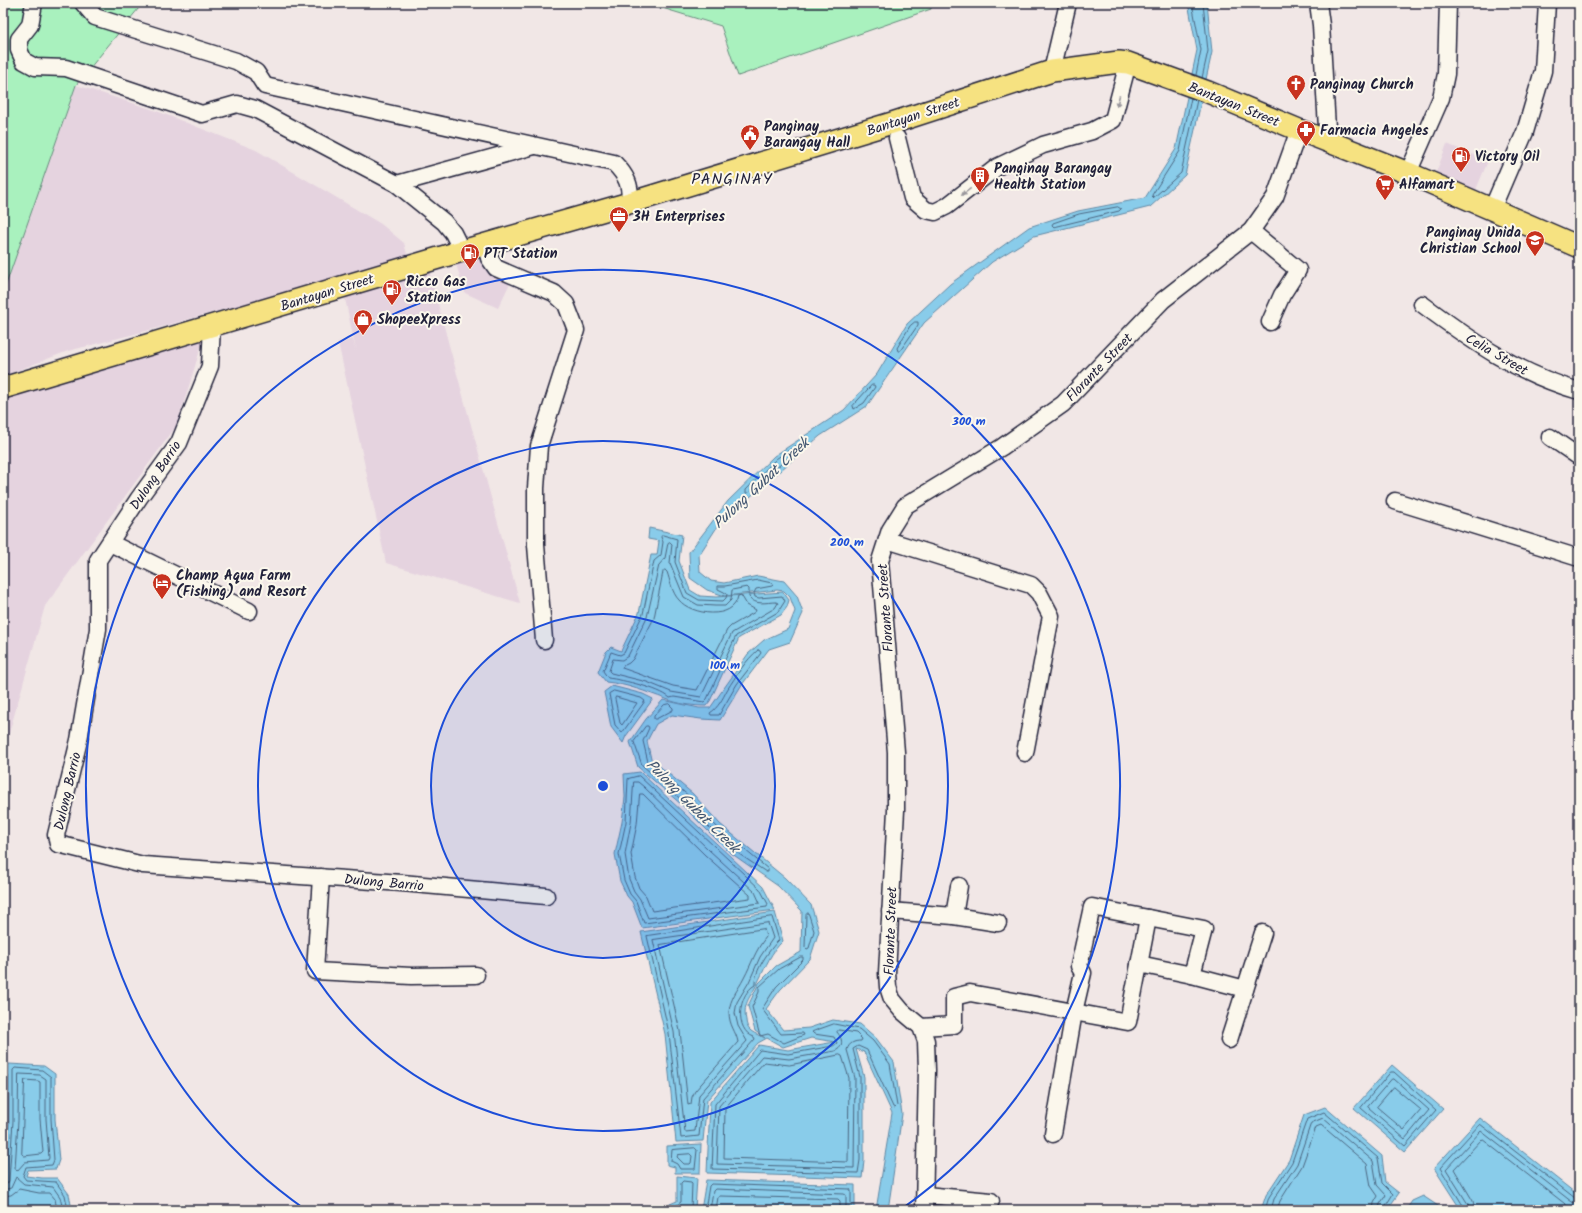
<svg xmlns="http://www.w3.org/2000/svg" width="1582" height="1213" font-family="Kalam,sans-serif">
<rect width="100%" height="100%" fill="#f1e7e6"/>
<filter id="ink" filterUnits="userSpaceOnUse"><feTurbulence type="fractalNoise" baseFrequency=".025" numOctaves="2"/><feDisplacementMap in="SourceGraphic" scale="8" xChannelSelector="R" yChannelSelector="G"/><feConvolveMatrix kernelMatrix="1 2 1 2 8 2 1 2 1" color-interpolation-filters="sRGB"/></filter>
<g filter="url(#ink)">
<g fill="#e5d3df">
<path d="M76,85L154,110L256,150L381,224L404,243L408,258L154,329L68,351L3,376V283Z"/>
<path d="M1447,144L1488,161L1475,192L1435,175Z"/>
<path d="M483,253L512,279L498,308L465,293L455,261Z"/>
<path d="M429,270L449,345L520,603L386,563L338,342L353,339L356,350L344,294Z"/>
<path d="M203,340L177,425L45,606L3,755V399Z"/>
</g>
<g fill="#a9f1be" stroke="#668a7c">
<path d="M3,3H143L76,85L3,293Z"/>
<path d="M646,3H931V9L738,76L721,26Z"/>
</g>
<g fill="#89ccea" stroke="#6088a4">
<path d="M1188,3H1207L1212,52L1185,175L1150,207L1034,236L992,262L924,323L867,406L820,436L719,524L699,555L700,572L711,581L724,583L758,576L784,581L797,596L803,613L790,642L769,649L741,686L720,720L701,719L672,715L656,724L647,741L651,759L693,794L720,824L785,878L811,905L819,931L810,959L780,990L766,1009L783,1030L809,1028L833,1020L860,1024L876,1038L894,1062L902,1114L888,1210H876L892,1113L864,1052L856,1049L864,1077V1160L862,1178L707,1173L710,1102L759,1045L788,1050L835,1042L811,1038L783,1047L767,1038L758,1043L707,1100L703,1141L676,1142L665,1034L641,932L775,912L783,941C771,952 766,966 759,980C752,996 742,1002 746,1020C746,1024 748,1029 751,1031C755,1034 761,1036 765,1038L755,1031L748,1006L759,983L776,966L801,952L802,911L778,886L728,851L682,805L638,767L630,742L646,719L663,700L699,708H710L748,654L764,640L788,629L795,611L790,597L784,591L777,590L725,596L707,590L690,578L689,552L728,501L774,456L844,410L877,374L907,324L950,284L1029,227L1078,211L1145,198L1176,149L1197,50Z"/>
<path d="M649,528L682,535L679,561L690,590L700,596L716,597L783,592L789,600L787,607L781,615L739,638L710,701L706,706C693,706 678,704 666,699C646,692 627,684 606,682L598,672L606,652L611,647L621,651L639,613L651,555H657L659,541L648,539Z"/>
<path d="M612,686L643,694L653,699L626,736L623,743L611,727L604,692Z"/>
<path d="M640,772L763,887L775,910L642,928L632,902L627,896L620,881L615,854L622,822L625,797L624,774Z"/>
<path d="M9,1064L44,1066L55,1074V1119L59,1160L56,1169L28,1170L26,1176L42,1178H57L69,1194L72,1210H3L9,1121Z"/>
<path d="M1392,1065L1443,1109L1405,1152L1354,1108Z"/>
<path d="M1325,1107L1382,1156L1385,1182L1399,1193L1387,1210H1261L1266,1195L1289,1160L1304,1115Z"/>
<path d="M1480,1118L1579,1196V1210H1461L1434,1168Z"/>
<path d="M701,1144L700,1173H675V1167L667,1165V1146Z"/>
<path d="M677,1176L697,1178L695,1210H670V1204L677,1201Z"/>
<path d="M706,1180L855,1185V1210H701Z"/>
<path d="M1423,1196L1444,1210H1406L1412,1201Z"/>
</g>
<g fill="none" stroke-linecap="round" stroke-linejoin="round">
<g stroke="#4b6681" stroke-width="1">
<path d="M1192,3L1201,50L1196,75"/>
<path d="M1202,78L1208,51L1203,3"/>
<path d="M1191,98L1180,151L1152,195L1153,198L1181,173L1197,100"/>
<path d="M1118,207L1121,209L1119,211L1054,227L1052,225L1053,223L1079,214Z"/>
<path d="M915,322H918V325L900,351H898L897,348L910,326Z"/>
<path d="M872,385H874L875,387L864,403L854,409L853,406Z"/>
<path d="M796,446L798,447V449L748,493H746V490L776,459Z"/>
<path d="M663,535L677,539L675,562L687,593L699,600L723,601L726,598L727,594L724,592L718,589V586H725L758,580L772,583L773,585L772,586L756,589L754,593L755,597L759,598L782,596L785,601L778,612L736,636L707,699L704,702L674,697L670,698C659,688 623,680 608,678L603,671L611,652L620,655L624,653L643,614L654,561L661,555L663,542L661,537Z"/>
<path d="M670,542L672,544L670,563L684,597L698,605L715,606H725L731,600L732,590L747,587L749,589V597C756,606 766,602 776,602L778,603L775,608L732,633L701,697L671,692L647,682L611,673L609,671L613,659L622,660L628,656L647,617L659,565L665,558L668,543Z"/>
<path d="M665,570L667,572C670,580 672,593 679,600C691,615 734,621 738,596L741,595L747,605L756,610L755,612L731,626L727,630L697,690L673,686L622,668L623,666L629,663L633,659L654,618L663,572Z"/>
<path d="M758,650L760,651L761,653L737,684L719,715H711L710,713C718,708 723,698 727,690C736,676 745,661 758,650Z"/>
<path d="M614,691L641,698L645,701L622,733L615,725L609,694Z"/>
<path d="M616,697L637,703L622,725L620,723L615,699Z"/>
<path d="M669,704L673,708V710L656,719H654V716L664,705Z"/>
<path d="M646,726H648L649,728L643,741L648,762L690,797L717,827L768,869V872H766L730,848L684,802L642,765L634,742Z"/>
<path d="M639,776L760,889L768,904L767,907L644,923L636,901L630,894L624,880L619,854L626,822L628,779Z"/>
<path d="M634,782H638L644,787L709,850L755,892L760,903L648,918L640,899L634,891L629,879L625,854L631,823Z"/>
<path d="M640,794H643L705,855L750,895V898L652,911L646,896L639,888L635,877L631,854L637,824Z"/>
<path d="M808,913L809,915L814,931L809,948L807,949L805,947L806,915Z"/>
<path d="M772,917L779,940C769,950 754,971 755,985C738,994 734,1030 754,1037L755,1039L703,1098L699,1136L681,1138L669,1033L647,936Z"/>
<path d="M768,923L773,938L760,957L749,982L737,1002L735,1013L738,1026L747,1041L699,1095L695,1131L685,1132L674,1032L653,940Z"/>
<path d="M764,929L766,937C755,951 752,963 744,978C738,990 730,998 729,1012C729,1026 736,1031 738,1042L695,1091L692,1097L691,1104L688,1105L680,1031L660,945Z"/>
<path d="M801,957H803V960L776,987L762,1009L781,1034L803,1033L804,1035L784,1043L768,1034L760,1036L752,1007L759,992V987L779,969Z"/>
<path d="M834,1024L859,1029L873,1041L890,1064L897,1106L895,1108L893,1107L867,1050L858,1046L853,1049L860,1077V1160L858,1173L712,1169L715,1104L760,1050L788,1054L833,1046L837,1043L834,1037L814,1034L812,1032L814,1031Z"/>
<path d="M839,1030L856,1033L862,1039L861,1041C854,1041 849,1043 847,1050L855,1078L854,1168L717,1164L719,1106L762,1056L789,1059L835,1051C844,1047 843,1039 837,1032Z"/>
<path d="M840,1055L842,1056L849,1078L848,1162L724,1158L725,1108L764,1062L789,1065Z"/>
<path d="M1391,1072H1394L1436,1110L1405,1146L1361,1108Z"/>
<path d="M19,1074L40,1075L46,1079V1119L49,1158L48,1160L25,1162L17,1171L15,1169L18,1121Z"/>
<path d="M1392,1079H1394L1429,1110L1405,1139L1368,1107Z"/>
<path d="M25,1080L38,1081L40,1082V1119L43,1152L41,1154L24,1156L22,1154Z"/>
<path d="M1394,1087L1421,1110L1404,1130L1377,1107Z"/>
<path d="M695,1148L697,1150L695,1169H680L677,1164L671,1161L672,1150Z"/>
<path d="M690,1154L692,1156L691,1163L690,1164H684L677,1157L678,1155Z"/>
<path d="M3,1185L7,1184L9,1181L13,1121V1070L15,1068L42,1070L51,1077V1119L54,1160L52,1165L26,1167L23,1176L26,1180L56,1182L65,1195L68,1210"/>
<path d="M3,1190L11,1188L16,1177L24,1184L53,1187L60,1197L63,1210"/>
<path d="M3,1196L11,1195L19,1189L39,1193H50L55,1199L57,1210"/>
<path d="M673,1210L674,1207L681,1202V1183L683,1181L691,1182L692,1183L691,1210"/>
<path d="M705,1210L709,1186L711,1184L850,1189L851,1191V1210"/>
<path d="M710,1210L713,1191L715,1189L844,1194L846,1195V1210"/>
<path d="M716,1210L718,1197L720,1196L838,1199L840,1201V1210"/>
<path d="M1265,1210L1269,1197L1292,1162L1307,1119L1324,1112L1378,1158L1382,1183L1393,1194L1385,1207L1384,1210"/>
<path d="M1271,1210L1274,1199L1297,1164L1311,1123L1323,1118L1373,1161L1377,1185L1386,1195L1380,1204L1379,1210"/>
<path d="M1277,1210L1280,1201L1302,1166L1316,1127L1321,1125L1367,1164L1371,1186L1378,1196L1374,1203L1373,1210"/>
<path d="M1464,1210V1207L1440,1168L1480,1124L1575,1198L1579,1199"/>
<path d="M1469,1210L1468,1204L1446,1169L1481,1131L1572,1202L1579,1204"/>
<path d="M1475,1210L1473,1201L1454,1169L1482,1139L1569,1207L1579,1210"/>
</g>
<defs>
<g id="minor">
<path d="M34,3L30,25L19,39V50L24,61L35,67L66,68L202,114L237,104L255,109L397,184L444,222L453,233L462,251"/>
<path d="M83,3L95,17L236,61L256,72L265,86L614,163C626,175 632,186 629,203"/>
<path d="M1318,3L1321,25L1327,128L1326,141"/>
<path d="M1052,71L1068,3"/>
<path d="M897,138L912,198L926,210L935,212L947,206L997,167L1043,145L1092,131L1113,120L1128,63"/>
<path d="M1408,173L1441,98L1446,74L1448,3"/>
<path d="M397,184L534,146"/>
<path d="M1492,209L1525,132L1543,71L1547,3"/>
<path d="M1251,231L1298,270L1282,295L1270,322"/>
<path d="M486,245L489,258L496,268L554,293L566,304L576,330L539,446L536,488V545L544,640"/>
<path d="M1422,304C1473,342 1517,373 1579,391"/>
<path d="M212,326L210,366L179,443L139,498L98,560V629L79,740L56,835L58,844L143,865L402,883L546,896"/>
<path d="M1550,437L1579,457"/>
<path d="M1395,501L1579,558"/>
<path d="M887,540L1031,585L1039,593L1051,616L1025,753"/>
<path d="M110,543L249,611"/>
<path d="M321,877L315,971L411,976L476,975"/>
<path d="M890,911L954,916L998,923"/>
<path d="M954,916L959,886"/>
<path d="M1139,964L1192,975L1245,989"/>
<path d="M921,1027L954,1025V997L970,993L1128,1022L1148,918"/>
<path d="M1229,1040L1263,933"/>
<path d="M1053,1134L1074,1012L1083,973L1079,966L1092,907L1204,929L1192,975"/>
<path d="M925,1195L991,1201"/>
<path d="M924,1210L927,1070L926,1041L921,1027L902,1011L892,999L888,987L887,973L896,810V752L880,561L890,530L905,506L1002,447L1063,404L1163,300L1251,231L1275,197L1299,130"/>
</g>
<path id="major" d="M3,388L462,251L629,203L892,123L1052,71L1119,62L1128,63L1208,92L1299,130L1408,173L1579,247"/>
</defs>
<use href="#minor" stroke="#22223b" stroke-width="19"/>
<use href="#major" stroke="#22223b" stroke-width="24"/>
<use href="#minor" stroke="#fbf7ec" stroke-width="16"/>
<use href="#major" stroke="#f6e281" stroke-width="21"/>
</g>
<defs><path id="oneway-solid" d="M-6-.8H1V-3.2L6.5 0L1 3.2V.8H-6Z"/></defs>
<g fill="#99979c">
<use href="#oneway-solid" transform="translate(1118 101) rotate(105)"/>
<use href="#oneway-solid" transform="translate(966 192) rotate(143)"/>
</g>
</g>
<circle cx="603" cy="786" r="172" fill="#1d4ed8" fill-opacity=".12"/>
<g fill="none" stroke="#1d4ed8" stroke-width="2">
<circle cx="603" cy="786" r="172"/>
<circle cx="603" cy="786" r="345"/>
<path d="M306 1210A517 517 0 1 1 900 1210"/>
</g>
<defs>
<symbol id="church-pin" viewBox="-11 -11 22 30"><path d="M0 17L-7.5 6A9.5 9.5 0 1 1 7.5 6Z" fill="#c8321e" stroke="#fbf7ec"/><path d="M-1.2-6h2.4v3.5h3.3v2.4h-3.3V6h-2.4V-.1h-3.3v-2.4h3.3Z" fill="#fff"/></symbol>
<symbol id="pharmacy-pin" viewBox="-11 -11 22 30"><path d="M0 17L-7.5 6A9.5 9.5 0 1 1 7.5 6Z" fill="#c8321e" stroke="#fbf7ec"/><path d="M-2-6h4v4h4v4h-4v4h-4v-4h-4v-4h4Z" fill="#fff"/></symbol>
<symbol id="civic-pin" viewBox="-11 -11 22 30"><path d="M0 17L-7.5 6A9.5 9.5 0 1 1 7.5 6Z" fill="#c8321e" stroke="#fbf7ec"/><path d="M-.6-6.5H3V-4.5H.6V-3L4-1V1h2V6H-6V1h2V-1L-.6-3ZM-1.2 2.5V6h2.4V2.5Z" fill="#fff"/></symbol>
<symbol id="fuel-pin" viewBox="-11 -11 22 30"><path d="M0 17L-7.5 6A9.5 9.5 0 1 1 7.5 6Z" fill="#c8321e" stroke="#fbf7ec"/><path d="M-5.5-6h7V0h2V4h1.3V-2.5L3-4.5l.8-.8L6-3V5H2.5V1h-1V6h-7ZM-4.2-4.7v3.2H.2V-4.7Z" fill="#fff"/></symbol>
<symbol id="building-pin" viewBox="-11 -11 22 30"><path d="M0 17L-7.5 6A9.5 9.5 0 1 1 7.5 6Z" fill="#c8321e" stroke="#fbf7ec"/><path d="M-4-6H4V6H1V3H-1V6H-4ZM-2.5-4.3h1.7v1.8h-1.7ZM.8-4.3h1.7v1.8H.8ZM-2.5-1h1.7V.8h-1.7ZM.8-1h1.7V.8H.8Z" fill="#fff"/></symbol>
<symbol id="supermarket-pin" viewBox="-11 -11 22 30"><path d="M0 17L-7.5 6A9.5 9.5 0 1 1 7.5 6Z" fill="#c8321e" stroke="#fbf7ec"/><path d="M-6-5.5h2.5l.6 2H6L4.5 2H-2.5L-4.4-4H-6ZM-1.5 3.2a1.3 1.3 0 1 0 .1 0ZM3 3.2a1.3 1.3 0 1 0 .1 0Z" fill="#fff"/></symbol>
<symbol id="office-pin" viewBox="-11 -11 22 30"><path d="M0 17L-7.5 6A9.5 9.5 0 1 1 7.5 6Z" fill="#c8321e" stroke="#fbf7ec"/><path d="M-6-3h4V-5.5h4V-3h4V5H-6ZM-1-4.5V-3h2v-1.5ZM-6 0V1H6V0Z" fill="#fff"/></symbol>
<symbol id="school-pin" viewBox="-11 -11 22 30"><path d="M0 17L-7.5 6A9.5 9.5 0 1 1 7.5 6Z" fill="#c8321e" stroke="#fbf7ec"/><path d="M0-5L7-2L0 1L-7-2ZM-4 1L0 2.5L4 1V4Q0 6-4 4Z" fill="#fff"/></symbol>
<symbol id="shop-pin" viewBox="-11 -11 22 30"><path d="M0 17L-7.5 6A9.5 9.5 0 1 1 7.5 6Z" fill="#c8321e" stroke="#fbf7ec"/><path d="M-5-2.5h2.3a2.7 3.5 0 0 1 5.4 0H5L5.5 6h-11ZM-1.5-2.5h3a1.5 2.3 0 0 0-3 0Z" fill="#fff"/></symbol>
<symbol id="hotel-pin" viewBox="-11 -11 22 30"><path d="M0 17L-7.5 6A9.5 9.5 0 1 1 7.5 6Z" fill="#c8321e" stroke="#fbf7ec"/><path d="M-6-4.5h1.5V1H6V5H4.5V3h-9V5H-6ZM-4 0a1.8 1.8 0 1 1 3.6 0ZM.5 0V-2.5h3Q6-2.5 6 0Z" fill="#fff"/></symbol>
</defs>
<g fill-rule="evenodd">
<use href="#church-pin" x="1285" y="73" width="22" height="30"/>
<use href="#pharmacy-pin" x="1295" y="119" width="22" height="30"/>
<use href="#civic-pin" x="739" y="123" width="22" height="30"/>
<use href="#fuel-pin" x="1450" y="145" width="22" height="30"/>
<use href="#building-pin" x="969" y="165" width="22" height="30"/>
<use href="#supermarket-pin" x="1374" y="173" width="22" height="30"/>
<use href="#office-pin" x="608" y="205" width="22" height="30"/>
<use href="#school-pin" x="1524" y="229" width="22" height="30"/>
<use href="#fuel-pin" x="459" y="242" width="22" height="30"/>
<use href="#fuel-pin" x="381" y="278" width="22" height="30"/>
<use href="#shop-pin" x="352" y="308" width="22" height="30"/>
<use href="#hotel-pin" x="151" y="572" width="22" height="30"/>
</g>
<g text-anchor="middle" stroke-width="4" stroke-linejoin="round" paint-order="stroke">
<g font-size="14" font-weight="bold" fill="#22223b" stroke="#fbf7ec" text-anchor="start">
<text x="1310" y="89">Panginay Church</text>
<text x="764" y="131">Panginay<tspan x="764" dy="16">Barangay Hall</tspan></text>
<text x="1320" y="135">Farmacia Angeles</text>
<text x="1475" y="161">Victory Oil</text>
<text x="994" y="173">Panginay Barangay<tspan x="994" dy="16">Health Station</tspan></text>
<text x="1399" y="189">Alfamart</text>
<text x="633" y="221">3H Enterprises</text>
<text x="1521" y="237" text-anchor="end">Panginay Unida<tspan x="1521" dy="16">Christian School</tspan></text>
<text x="484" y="258">PTT Station</text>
<text x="406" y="286">Ricco Gas<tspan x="406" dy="16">Station</tspan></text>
<text x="377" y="324">ShopeeXpress</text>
<text x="176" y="580">Champ Aqua Farm<tspan x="176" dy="16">(Fishing) and Resort</tspan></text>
</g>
<g font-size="14" fill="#22223b" stroke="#fbf7ec">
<text transform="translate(1234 104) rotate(22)" y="5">Bantayan Street</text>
<text transform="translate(913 116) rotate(-18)" y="5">Bantayan Street</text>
<text transform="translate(327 292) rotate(-17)" y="5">Bantayan Street</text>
<text transform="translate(1497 354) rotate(30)" y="5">Celia Street</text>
<text transform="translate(1099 367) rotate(-46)" y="5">Florante Street</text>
<text transform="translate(155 475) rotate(-56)" y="5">Dulong Barrio</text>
<text transform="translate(885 608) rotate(-94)" y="5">Florante Street</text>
<text transform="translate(67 791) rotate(-77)" y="5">Dulong Barrio</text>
<text transform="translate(384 882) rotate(5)" y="5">Dulong Barrio</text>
<text transform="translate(890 931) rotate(-88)" y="5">Florante Street</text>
</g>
<g font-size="15" font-style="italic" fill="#415570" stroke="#fbf7ec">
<text transform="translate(761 483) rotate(-43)" y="5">Pulong Gubat Creek</text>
<text transform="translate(693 806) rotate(45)" y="5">Pulong Gubat Creek</text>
</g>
<g font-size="16" letter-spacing="1" fill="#22223b" stroke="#fbf7ec">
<text x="732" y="184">PANGINAY</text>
</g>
</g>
<circle cx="603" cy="786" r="6" fill="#1d4ed8" stroke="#fbf7ec" stroke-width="2"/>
<g font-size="12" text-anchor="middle" font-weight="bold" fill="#1d4ed8" stroke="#fbf7ec" stroke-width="4" stroke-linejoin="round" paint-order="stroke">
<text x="969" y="425">300 m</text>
<text x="847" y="546">200 m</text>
<text x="725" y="669">100 m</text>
</g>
<rect width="1582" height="1213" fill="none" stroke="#fbf7ec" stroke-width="16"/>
<rect x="8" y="8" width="1566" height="1197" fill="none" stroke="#22223b" stroke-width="1.5" filter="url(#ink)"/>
</svg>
